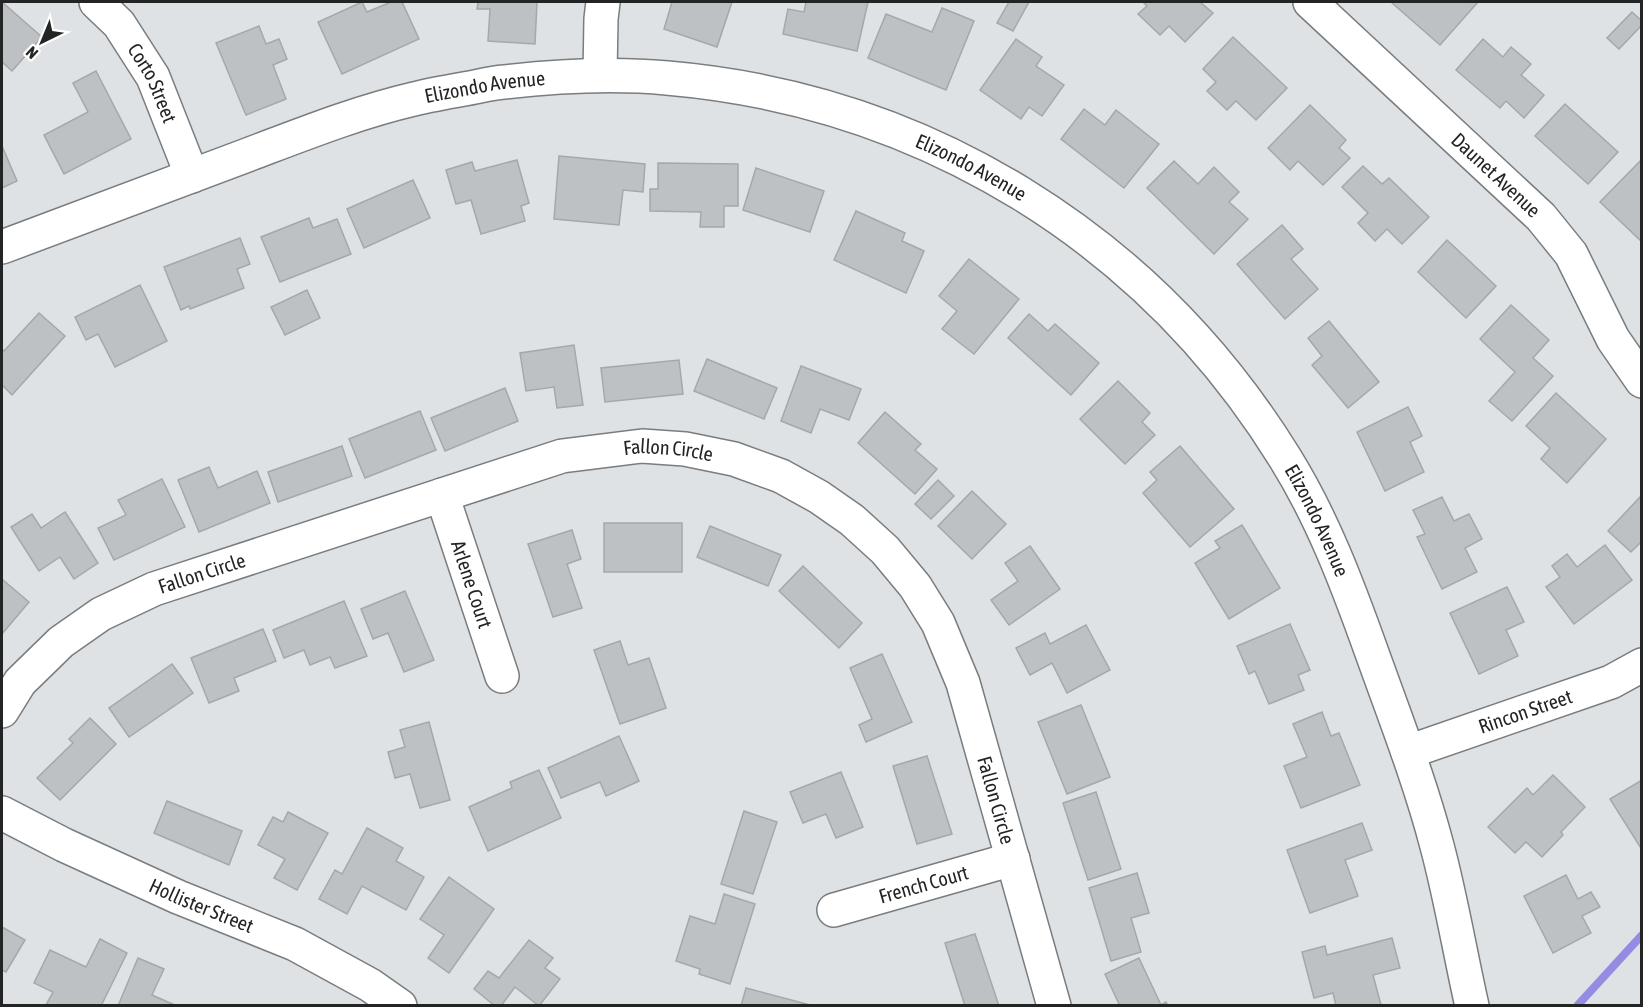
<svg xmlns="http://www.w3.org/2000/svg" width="1643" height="1007" font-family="'Asap Condensed',sans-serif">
<rect width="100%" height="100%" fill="#dee2e4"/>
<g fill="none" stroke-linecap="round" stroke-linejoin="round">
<path stroke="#948ce2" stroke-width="8" d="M1577,1006L1642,935"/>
</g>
<g fill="#bec1c4" stroke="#a5a8ab" stroke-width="1.5">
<path d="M2,2L42,37L12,71L2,62Z"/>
<path d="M362,2L367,12L391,2H402L419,39L342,74L318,22Z"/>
<path d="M478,2H537L535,44L488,41L490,9H477Z"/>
<path d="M672,2H732L717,47L664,29Z"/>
<path d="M806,2H868L857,51L783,34L788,9L804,12Z"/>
<path d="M1009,2H1029L1013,31L997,23Z"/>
<path d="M1143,2H1200L1213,13L1185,42L1169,26L1160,35L1138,14L1147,6Z"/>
<path d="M1391,2H1478L1440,45Z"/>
<path d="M942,8L974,21L946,90L868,58L886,14L932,32Z"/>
<path d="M1632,12L1642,21V25L1619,49L1607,38Z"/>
<path d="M259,26L266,44L279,39L287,59L273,65L286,99L246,115L216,43Z"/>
<path d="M1233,37L1287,88L1256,120L1236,101L1227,110L1207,91L1216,82L1203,69Z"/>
<path d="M1016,39L1042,57L1036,66L1064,85L1042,116L1029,107L1021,119L980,90Z"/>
<path d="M1483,39L1503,57L1511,47L1531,64L1521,75L1544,95L1524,118L1506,101L1500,108L1456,70Z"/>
<path d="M96,71L131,139L64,174L44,135L88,112L73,83Z"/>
<path d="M1565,104L1618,152L1588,184L1535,136Z"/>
<path d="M1310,105L1346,140L1339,148L1350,158L1323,185L1298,161L1290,170L1268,148Z"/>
<path d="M1084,109L1105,125L1116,110L1159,144L1124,188L1061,139Z"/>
<path d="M2,146L17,181L2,188Z"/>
<path d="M559,156L645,164L643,192L623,190L619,225L554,219Z"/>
<path d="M1642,159V242L1600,202Z"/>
<path d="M517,160L529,203L521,206L525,221L481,234L471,200L456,204L446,170L472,162L475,171Z"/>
<path d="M1174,161L1198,184L1214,167L1239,192L1229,202L1248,219L1214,254L1147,188Z"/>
<path d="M658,163L738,164V206H724V227H700L701,212L650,211V189H658Z"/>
<path d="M1363,166L1382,184L1389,178L1429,217L1402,244L1387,229L1375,241L1358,223L1368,213L1342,187Z"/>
<path d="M756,168L824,191L810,232L743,210Z"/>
<path d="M413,180L430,218L364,248L347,209Z"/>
<path d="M856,211L905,233L902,241L924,251L906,293L834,260Z"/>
<path d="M309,218L313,228L337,219L351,254L280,282L261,237Z"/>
<path d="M1282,225L1303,249L1291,259L1318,289L1285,319L1237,264Z"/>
<path d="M240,238L250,264L237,269L244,288L190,309L189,306L181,310L164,267Z"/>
<path d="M1447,240L1496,286L1466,318L1418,272Z"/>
<path d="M969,259L1019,299L974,354L942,329L957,311L939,296Z"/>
<path d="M140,285L167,341L115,367L98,334L86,340L75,317Z"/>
<path d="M307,290L320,318L285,335L271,307Z"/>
<path d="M1511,305L1549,340L1533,358L1553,376L1512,421L1489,401L1515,372L1480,339Z"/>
<path d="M39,313L65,336L12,395L2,385V349L4,351Z"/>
<path d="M1029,314L1048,331L1055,324L1099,363L1071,395L1008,338Z"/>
<path d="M1329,321L1379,382L1348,408L1312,365L1322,356L1308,338Z"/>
<path d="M574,345L583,405L557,408L554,387L526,391L520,353Z"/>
<path d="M707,359L777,388L764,419L694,391Z"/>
<path d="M679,360L683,394L605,402L601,368Z"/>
<path d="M801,366L861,389L849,420L820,409L811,433L781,421Z"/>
<path d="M1118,381L1150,413L1142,422L1155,435L1125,464L1080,419Z"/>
<path d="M505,388L518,421L445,451L431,418Z"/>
<path d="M1556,393L1606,439L1567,483L1541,459L1550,448L1526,426Z"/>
<path d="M1408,407L1422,436L1410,442L1424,472L1385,491L1357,432Z"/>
<path d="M420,411L436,450L365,478L349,439Z"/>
<path d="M885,412L921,444L915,450L937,469L915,494L858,443Z"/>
<path d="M342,446L352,476L278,502L268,472Z"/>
<path d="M1180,446L1234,509L1190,547L1143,493L1157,480L1150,472Z"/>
<path d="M209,467L218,488L257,471L270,503L199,532L178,480Z"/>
<path d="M162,479L185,527L114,560L98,528L126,515L118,500Z"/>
<path d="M938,480L954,496L931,519L915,504Z"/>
<path d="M972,491L1006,524L972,559L938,526Z"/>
<path d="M1642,495V541L1631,552L1608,531Z"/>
<path d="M1442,497L1454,521L1469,514L1482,539L1465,548L1477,572L1442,589L1417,537L1425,534L1413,510Z"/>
<path d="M65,512L98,563L74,579L60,557L39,571L11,527L32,514L41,528Z"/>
<rect x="604" y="523" width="78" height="49"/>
<path d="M1242,525L1280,588L1229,619L1195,563L1220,548L1215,541Z"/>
<path d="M710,526L781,555L768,586L697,557Z"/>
<path d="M572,530L581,559L567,564L582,608L553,617L528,544Z"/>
<path d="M1605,545L1632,580L1574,624L1546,587L1560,577L1552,566L1567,554L1577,567Z"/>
<path d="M1030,546L1060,589L1009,625L991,600L1018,581L1005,563Z"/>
<path d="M803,566L862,623L839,648L779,591Z"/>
<path d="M3,580L29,602L2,634V581Z"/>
<path d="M1507,587L1524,622L1506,630L1518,656L1479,674L1450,613Z"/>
<path d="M405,591L434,660L404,672L388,633L373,639L361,609Z"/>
<path d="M344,601L367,656L335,668L330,657L310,665L304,650L284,658L273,630Z"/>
<path d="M1290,624L1310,670L1298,675L1304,690L1269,704L1255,671L1249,674L1237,646Z"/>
<path d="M1086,625L1110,670L1067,693L1052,663L1030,675L1016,648L1045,633L1050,644Z"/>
<path d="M263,629L276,661L234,678L239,691L209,703L191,658Z"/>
<path d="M620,641L628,665L649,658L666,708L620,724L594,650Z"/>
<path d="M882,654L912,722L866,742L859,725L872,719L850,668Z"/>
<path d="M172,664L193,693L129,737L109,708Z"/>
<path d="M1081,705L1110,777L1067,794L1038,722Z"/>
<path d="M1322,712L1331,736L1339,733L1360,785L1301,808L1284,766L1307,757L1293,724Z"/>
<path d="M90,718L116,744L60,800L37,778L73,743L69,739Z"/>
<path d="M429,722L450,800L420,808L410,774L395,778L388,752L405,747L400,730Z"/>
<path d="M619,736L639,781L606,796L600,782L561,798L548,768Z"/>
<path d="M927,756L952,834L917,844L893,766Z"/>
<path d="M539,770L561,818L488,851L469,807L512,788L510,782Z"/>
<path d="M841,772L863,827L836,838L826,814L803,823L790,792Z"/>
<path d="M1553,775L1585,807L1561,832L1563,835L1542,857L1526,842L1515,853L1488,827L1527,788L1533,795Z"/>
<path d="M1642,780V850L1610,799Z"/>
<path d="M1096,792L1121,869L1088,880L1063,803Z"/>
<path d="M167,801L242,831L229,865L154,833Z"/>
<path d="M744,811L777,822L753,894L721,884Z"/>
<path d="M288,812L328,833L297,890L274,878L285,859L258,845L273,817L283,822Z"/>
<path d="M1362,823L1372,850L1345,860L1358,896L1310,913L1287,850Z"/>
<path d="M367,828L403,848L396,861L424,877L406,910L362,886L347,914L319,899L335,870L342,874Z"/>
<path d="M1137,873L1149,913L1131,918L1141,952L1111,961L1089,888Z"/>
<path d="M1566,875L1578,899L1591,892L1600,907L1582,916L1591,933L1553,953L1524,896Z"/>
<path d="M449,877L494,909L449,973L428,958L444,935L420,919Z"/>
<path d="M724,894L755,904L730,984L699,974L700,969L676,961L690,916L715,924Z"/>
<path d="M2,927L25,940L6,972L2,970Z"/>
<path d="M975,934L999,1006H965L945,943Z"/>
<path d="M1392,938L1400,968L1373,975L1381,1005L1336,1006L1333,993L1314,998L1302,952L1325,946L1327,955Z"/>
<path d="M100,939L127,953L101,1006L46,1005L53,992L34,983L50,950L86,967Z"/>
<path d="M529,940L553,958L545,968L560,979L539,1006L515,987L501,1006H495L474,989L488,971L499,978Z"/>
<path d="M138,958L164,969L152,995L177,1006H118Z"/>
<path d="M1139,958L1161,1005L1166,1002L1168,1006H1120L1105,974Z"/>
<path d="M746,988L814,1006H741Z"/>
</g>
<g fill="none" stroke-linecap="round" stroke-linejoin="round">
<defs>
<g id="minor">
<path id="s1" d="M96,2L119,24L153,77L192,176"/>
<path id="s2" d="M1310,2L1541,217L1571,254L1613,339L1642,381"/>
<path d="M600,75L601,19L603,2"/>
<path id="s3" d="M2,247C84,216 167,185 250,154C303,134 358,112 414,99C430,95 447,92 464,89C477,87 490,83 504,82C557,76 613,73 667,78C924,100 1149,238 1285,458C1323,519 1348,586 1372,653C1395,717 1420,781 1437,846C1451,898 1460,953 1472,1006"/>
<path id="s4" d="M442,495L502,676"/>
<path id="s5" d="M2,711L20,682L61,642L101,614L154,589L562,456L642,446L685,449L734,459L781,476L819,497L852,520L885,550L915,586L938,623L963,683L1054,1006"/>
<path id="s6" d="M1408,752L1611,682L1642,665"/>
<path id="s7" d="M2,813L64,845L178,897L295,944L370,985L400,1006"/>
<path id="s8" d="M834,910L1013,859"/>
</g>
</defs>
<use href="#minor" stroke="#797d7f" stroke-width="36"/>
<use href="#minor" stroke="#fff" stroke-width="33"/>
</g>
<g text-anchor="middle" stroke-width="4.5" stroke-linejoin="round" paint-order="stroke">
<g font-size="20" fill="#232525" stroke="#fff">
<text dy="7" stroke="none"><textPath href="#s1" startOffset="100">Corto Street</textPath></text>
<text dy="7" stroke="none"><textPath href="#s3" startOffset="510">Elizondo Avenue</textPath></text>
<text dy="7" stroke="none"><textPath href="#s3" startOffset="1012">Elizondo Avenue</textPath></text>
<text dy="7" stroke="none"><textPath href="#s2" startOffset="254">Daunet Avenue</textPath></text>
<text dy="7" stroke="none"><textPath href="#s5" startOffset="735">Fallon Circle</textPath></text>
<text dy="7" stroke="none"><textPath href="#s3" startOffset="1516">Elizondo Avenue</textPath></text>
<text dy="7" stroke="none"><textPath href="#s5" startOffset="249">Fallon Circle</textPath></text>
<text dy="7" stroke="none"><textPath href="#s4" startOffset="94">Arlene Court</textPath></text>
<text dy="7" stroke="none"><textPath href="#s6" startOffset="124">Rincon Street</textPath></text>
<text dy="7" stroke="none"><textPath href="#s5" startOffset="1257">Fallon Circle</textPath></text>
<text dy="7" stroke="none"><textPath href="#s8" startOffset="93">French Court</textPath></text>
<text dy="7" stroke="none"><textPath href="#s7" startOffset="220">Hollister Street</textPath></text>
</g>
</g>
<rect width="1643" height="1007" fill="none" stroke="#232525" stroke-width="6"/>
<g transform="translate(42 42) rotate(223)" stroke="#ffffff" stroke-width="4.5" paint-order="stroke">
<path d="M0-4.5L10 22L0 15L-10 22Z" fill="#232525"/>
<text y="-9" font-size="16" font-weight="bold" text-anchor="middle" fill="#232525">N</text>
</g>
</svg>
